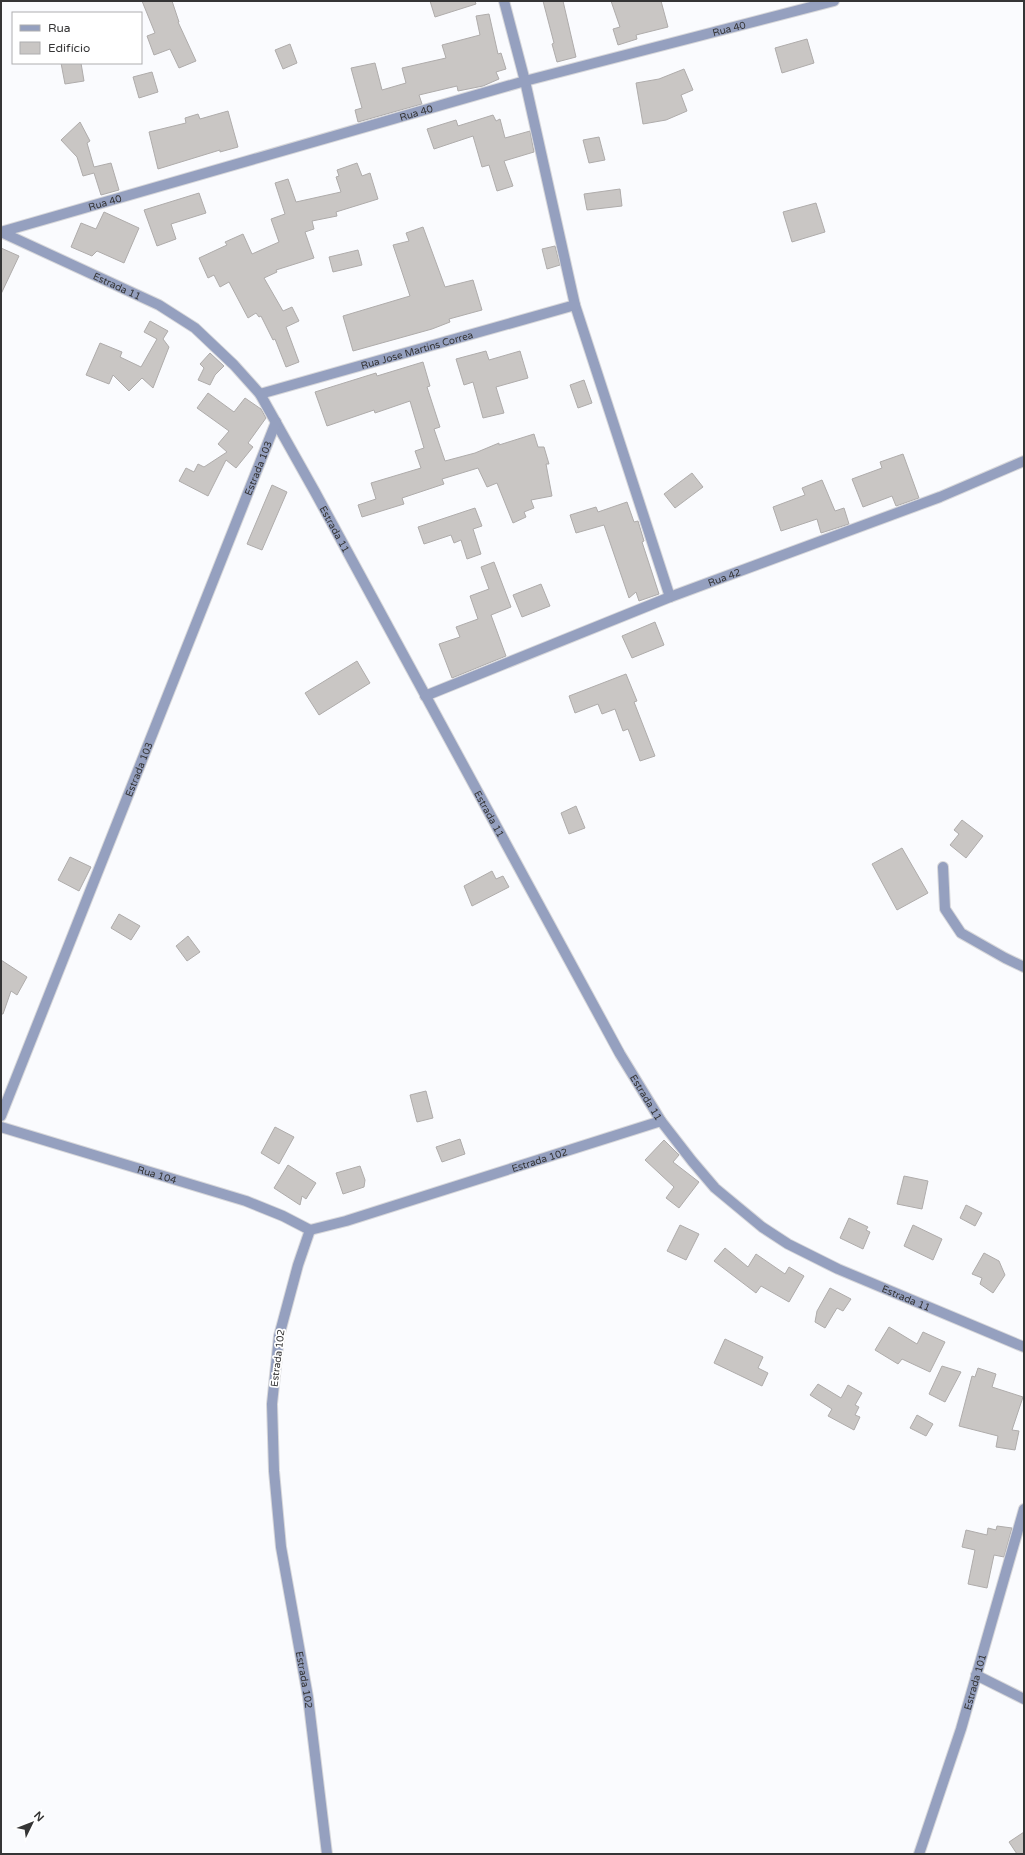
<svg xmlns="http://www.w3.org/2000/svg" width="1025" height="1855" font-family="'Varela Round',sans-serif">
<rect width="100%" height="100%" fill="#fafbfe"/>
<g fill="#c9c6c4" stroke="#afacab">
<path d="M142,1H172L179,22H178L196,61L179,68L170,49L154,55L147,36L155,33Z"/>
<path d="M430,1H475L476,4L435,17Z"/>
<path d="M543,1H563L576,57L557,62L552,44L554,43Z"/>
<path d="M611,1H661L668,27L636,35L637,39L618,45L613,29L620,27Z"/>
<path d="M489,14L498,54L501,53L506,69L496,72L499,79L483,86L458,91L457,86L419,95L422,104L358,122L355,110L362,108L351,68L375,63L382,90L406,83L402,68L446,58L442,45L480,35L476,16Z"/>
<path d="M807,39L814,63L782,73L775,48Z"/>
<path d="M290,44L297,63L283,69L275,50Z"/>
<path d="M61,63H81L84,81L65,84Z"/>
<path d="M684,69L693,90L681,95L687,111L666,120L643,124L636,83L659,79Z"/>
<path d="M152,72L158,92L139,98L133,77Z"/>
<path d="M228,111L238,147L220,152V150L158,169L149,132L186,123L185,118L198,114L200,119Z"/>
<path d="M493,115L496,121L500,119L505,138L530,131L534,152L504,161L513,186L497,191L489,165L482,167L473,136L434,149L427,129L456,120L458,126Z"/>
<path d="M80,122L90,141L87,143L94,167L111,163L119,190L101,195L94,173L83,176L77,157L61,140Z"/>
<path d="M599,137L605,160L589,163L583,140Z"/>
<path d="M357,163L362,176L370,173L378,199L336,212L337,216L312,221L314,229L305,232L314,258L276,270L277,272L264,278L283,311L292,307L299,321L286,327L299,362L286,367L275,339L273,340L261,316L259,317L256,313L248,318L229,282L220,287L214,275L208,278L199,258L227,245L225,242L243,234L252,254L279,242L271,219L285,214L275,183L288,179L296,202L341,192L336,177L339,176L337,170Z"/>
<path d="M620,189L622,206L587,210L584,194Z"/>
<path d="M199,193L206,213L171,224L176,239L157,246L144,210Z"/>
<path d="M816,203L825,232L792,242L783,212Z"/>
<path d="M104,212L139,228L124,263L97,251L92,256L71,247L81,223L96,229Z"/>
<path d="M423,227L445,287L473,280L482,310L449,319L450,322L432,329L353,351L343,316L410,296L393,245L409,241L406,233Z"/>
<path d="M555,246L560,265L547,269L542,249Z"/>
<path d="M1,248L19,256L1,294Z"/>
<path d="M358,250L362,265L333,272L329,257Z"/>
<path d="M150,321L168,331L163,339L169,347L153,388L142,378L129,391L113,375L109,384L86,375L100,343L122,352L120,357L141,367L157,339L144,332Z"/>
<path d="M486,351L489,360L520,351L528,378L496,387L504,413L483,418L473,382L464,385L456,359Z"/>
<path d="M210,353L224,366L215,375L210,385L198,380L204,368L200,364Z"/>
<path d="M423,362L430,386L427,387L440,427L434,429L445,461L475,453L499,443V445L534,434L538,447H544L549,464H546L552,496L531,500L534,508L524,512L526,517L513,523L497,483L487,487L478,468L442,479L444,484L402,498L404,504L362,517L358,505L376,499L371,483L421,468L415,451L424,448L410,401L375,413L374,410L327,426L315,392L376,373L377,376Z"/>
<path d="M584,380L592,403L578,408L570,385Z"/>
<path d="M208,393L234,412L245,398L261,409L266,418L248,443L253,447L236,468L226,460L208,496L179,481L186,468L194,472L198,464L204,467L227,452L218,444L229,431L197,408Z"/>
<path d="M903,454L919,498L896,506L892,496L863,507L852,479L882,468L880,462Z"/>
<path d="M692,473L703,487L675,508L664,494Z"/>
<path d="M822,480L835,511L844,508L849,524L821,533L817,519L781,531L773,507L805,495L802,488Z"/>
<path d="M272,485L287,492L262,550L247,544Z"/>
<path d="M627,502L634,522L638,521L644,541L642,542L659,594L639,601L636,592L629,598L604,525L576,533L570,515L596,507L598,512Z"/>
<path d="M475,508L482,526L473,529L481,554L467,559L461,540L454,543L451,535L424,544L418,527Z"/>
<path d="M494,562L511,607L491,615L506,656L452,678L439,644L460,637L456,627L478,619L470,596L489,589L481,567Z"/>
<path d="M541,584L550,606L522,617L513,595Z"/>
<path d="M655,622L664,645L632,658L622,636Z"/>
<path d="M357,661L370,683L319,715L305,693Z"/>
<path d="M626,674L637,701L634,702L655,756L640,761L628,729L623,731L615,709L602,714L598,704L575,713L569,696Z"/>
<path d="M576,806L585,828L569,834L561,813Z"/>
<path d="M962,820L983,836L966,858L950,845L959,834L954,830Z"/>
<path d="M902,848L928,893L897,910L872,864Z"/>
<path d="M70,857L91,867L79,891L58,880Z"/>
<path d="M492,871L496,879L503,876L509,887L472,906L464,886Z"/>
<path d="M119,914L140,926L131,940L111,928Z"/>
<path d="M188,936L200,952L187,961L176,946Z"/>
<path d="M1,960L27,977L17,995L11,991L3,1014H1Z"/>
<path d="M426,1091L433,1118L417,1122L410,1095Z"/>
<path d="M275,1127L294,1137L279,1164L261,1153Z"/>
<path d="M460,1139L465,1154L442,1162L436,1147Z"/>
<path d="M664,1140L679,1155L673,1162L699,1182L679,1208L666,1198L674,1187L645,1160Z"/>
<path d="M288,1165L316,1183L306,1199L302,1196L300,1205L274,1188Z"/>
<path d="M360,1166L365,1180L364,1187L343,1194L336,1173Z"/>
<path d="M904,1176L928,1181L922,1209L897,1204Z"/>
<path d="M966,1205L982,1213L975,1226L960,1218Z"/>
<path d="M849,1218L868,1227L866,1230L870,1232L863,1249L840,1238Z"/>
<path d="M680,1225L699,1234L686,1260L667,1251Z"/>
<path d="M913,1225L942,1239L933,1260L904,1246Z"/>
<path d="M725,1248L748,1267L756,1254L785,1274L789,1267L804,1276L789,1302L761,1286L756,1293L714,1261Z"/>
<path d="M984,1253L999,1261L1005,1275L993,1293L980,1284L982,1278L972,1274Z"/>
<path d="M830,1288L851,1299L843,1311L837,1308L825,1328L815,1322L817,1311Z"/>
<path d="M889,1327L917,1344L923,1332L945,1342L930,1372L902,1359L898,1364L875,1350Z"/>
<path d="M725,1339L763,1357L758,1368L768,1373L762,1386L714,1363Z"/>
<path d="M942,1366L961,1372L945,1402L929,1394Z"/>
<path d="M978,1368L996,1374L992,1387L1023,1397L1012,1430L1019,1431L1015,1450L996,1447L998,1436L959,1426L972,1376L975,1377Z"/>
<path d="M818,1384L841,1398L848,1385L862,1393L855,1405L859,1407L855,1415L860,1417L854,1430L828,1416L832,1409L810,1395Z"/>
<path d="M917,1415L933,1424L926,1436L910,1428Z"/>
<path d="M997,1526L1012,1528L1004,1557L994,1555L987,1588L968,1584L975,1550L962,1547L966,1530L987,1535L988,1528L996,1530Z"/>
<path d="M1024,1832V1854H1017L1009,1842Z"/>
</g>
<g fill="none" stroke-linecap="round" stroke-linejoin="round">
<defs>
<g id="street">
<path d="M504,1L525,81L575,305L670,597"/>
<path id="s1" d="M1,232L159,305L195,328L234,365L260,394L315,492L620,1054L661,1121L692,1161L715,1188L762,1227L788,1244L838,1269L1024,1347"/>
<path id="s2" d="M1,232L525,81L834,1"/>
<path id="s3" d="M260,394L575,305"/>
<path id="s4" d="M425,696L670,597L940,497L1024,461"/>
<path d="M943,867L945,909L961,933L1005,958L1024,967"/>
<path id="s5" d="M1,1116L276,422"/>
<path id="s6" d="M1,1127L246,1201L283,1216L310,1230"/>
<path id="s7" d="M310,1230L298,1265L279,1336L272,1404L274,1471L281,1547L308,1697L327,1854"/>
<path id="s8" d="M310,1230L346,1221L661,1121"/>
<path d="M976,1675L1024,1699"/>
<path id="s9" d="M919,1854L961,1729L1024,1509"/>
</g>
</defs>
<use href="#street" stroke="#d7d7da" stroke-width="12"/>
<use href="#street" stroke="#95a0bf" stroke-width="10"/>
</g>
<g text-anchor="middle" stroke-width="3.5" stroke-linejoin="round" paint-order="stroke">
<g font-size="10" fill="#353536" stroke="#fff">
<text dy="4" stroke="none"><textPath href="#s2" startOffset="756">Rua 40</textPath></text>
<text dy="4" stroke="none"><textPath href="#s2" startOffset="432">Rua 40</textPath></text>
<text dy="4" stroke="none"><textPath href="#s2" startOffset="108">Rua 40</textPath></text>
<text dy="4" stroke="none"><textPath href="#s1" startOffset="128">Estrada 11</textPath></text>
<text dy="4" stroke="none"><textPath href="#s3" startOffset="163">Rua Jose Martins Correa</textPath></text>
<text dy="4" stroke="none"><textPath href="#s5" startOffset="697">Estrada 103</textPath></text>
<text dy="4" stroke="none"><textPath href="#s1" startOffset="464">Estrada 11</textPath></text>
<text dy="4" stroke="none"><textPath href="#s4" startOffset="322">Rua 42</textPath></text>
<text dy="4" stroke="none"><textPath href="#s5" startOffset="373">Estrada 103</textPath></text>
<text dy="4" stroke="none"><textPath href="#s1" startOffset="788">Estrada 11</textPath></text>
<text dy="4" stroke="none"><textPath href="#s1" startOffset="1112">Estrada 11</textPath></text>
<text dy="4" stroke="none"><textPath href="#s8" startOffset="240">Estrada 102</textPath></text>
<text dy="4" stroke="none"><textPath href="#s6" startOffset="163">Rua 104</textPath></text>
<text dy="4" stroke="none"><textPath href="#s1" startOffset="1448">Estrada 11</textPath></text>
<text transform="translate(277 1358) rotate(-83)" y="4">Estrada 102</text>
<text dy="4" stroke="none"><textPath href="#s7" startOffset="457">Estrada 102</textPath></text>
<text dy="4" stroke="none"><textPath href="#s9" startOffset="181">Estrada 101</textPath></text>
</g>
</g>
<rect width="1025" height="1855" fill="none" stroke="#353536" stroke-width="4"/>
<rect x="12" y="12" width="130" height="52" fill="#ffffff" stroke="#aeaeaf"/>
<rect x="20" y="25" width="20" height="6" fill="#95a0bf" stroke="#aeaeaf"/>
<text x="48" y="32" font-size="12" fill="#353536">Rua</text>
<rect x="20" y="42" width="20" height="12" fill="#c9c6c4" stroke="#aeaeaf"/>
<text x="48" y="52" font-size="12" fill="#353536">Edifício</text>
<g transform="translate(32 1823) rotate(47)" stroke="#ffffff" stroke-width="3" paint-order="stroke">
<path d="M0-3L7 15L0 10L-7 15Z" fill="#353536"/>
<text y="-6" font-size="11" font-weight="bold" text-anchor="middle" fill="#353536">N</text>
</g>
</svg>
